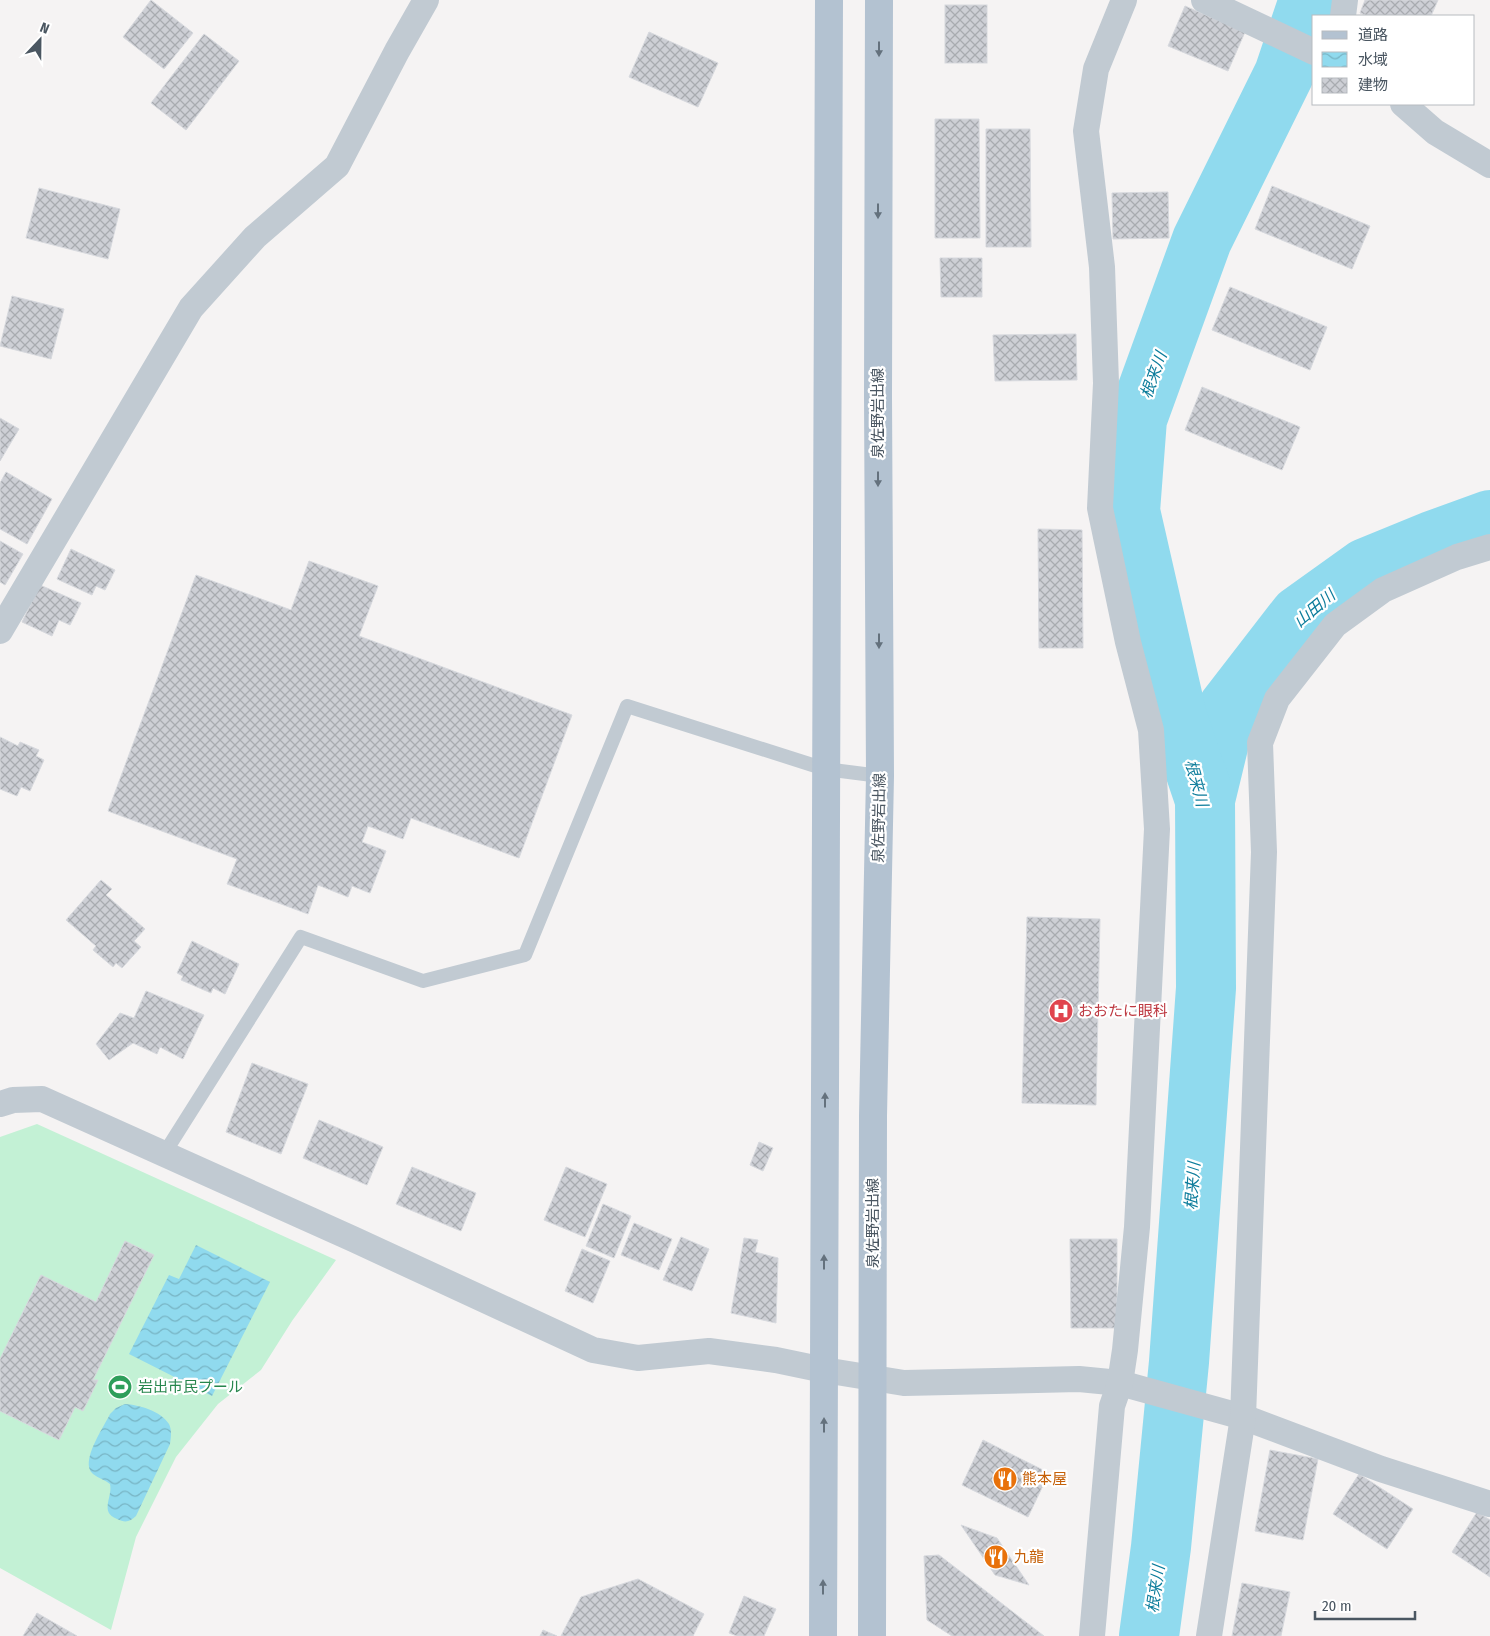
<svg xmlns="http://www.w3.org/2000/svg" width="1490" height="1636" font-family="'Fira Sans Condensed','Noto Sans JP',sans-serif">
<defs>
<pattern id="water-waves" width="16" height="10" patternUnits="userSpaceOnUse" patternTransform="scale(1.25)"><rect width="16" height="10" fill="#90daee"/><path d="M0 5q4-4 8 0t8 0" fill="none" stroke="#78b4c4"/></pattern>
<pattern id="building-cross-hatch" width="8" height="8" patternUnits="userSpaceOnUse" patternTransform="scale(1.25)"><rect width="8" height="8" fill="#cdcfd5"/><path d="M0 0l8 8M0 8l8-8" fill="none" stroke="#a8abb0"/></pattern>
</defs>
<rect width="100%" height="100%" fill="#f5f3f3"/>
<path fill="#c3f1d5" d="M37,1124L336,1260L292,1321L261,1370L218,1404L176,1457L136,1537L111,1630L0,1568V1137Z"/>
<g fill="url(#water-waves)">
<path d="M196,1245L270,1282L212,1396L129,1354L169,1275L179,1279Z"/>
<path d="M125,1404C139,1405 161,1411 169,1424C172,1430 171,1437 170,1444L136,1516C130,1522 125,1523 117,1519C99,1512 113,1497 110,1484C105,1480 98,1478 93,1474C79,1462 104,1427 110,1414L116,1408Z"/>
</g>
<g fill="none" stroke-linecap="round" stroke-linejoin="round">
<g stroke="#90daee" stroke-width="60">
<path d="M1205,800L1227,709L1299,616L1366,568L1432,541L1490,520"/>
<path d="M1149,1636L1161,1547L1179,1362L1206,988L1205,800L1177,717L1130,511L1137,419L1202,240L1284,74L1309,0"/>
</g>
</g>
<g fill="url(#building-cross-hatch)" stroke="#d7d9de">
<path d="M151,0L193,33L164,69L123,37Z"/>
<path d="M1365,0H1438L1431,16H1368L1360,13Z"/>
<rect x="945" y="5" width="42" height="58"/>
<path d="M1185,6L1245,32L1228,71L1168,46Z"/>
<path d="M649,32L718,63L698,107L629,77Z"/>
<path d="M204,34L239,61L186,130L151,103Z"/>
<path d="M935,119H979L980,238H935Z"/>
<path d="M986,129H1030L1031,247H986Z"/>
<path d="M1272,186L1370,226L1352,269L1255,229Z"/>
<path d="M39,188L120,209L108,259L26,238Z"/>
<path d="M1168,192L1169,238L1113,239L1112,193Z"/>
<path d="M940,258H982V297H941Z"/>
<path d="M1230,287L1327,327L1310,370L1212,330Z"/>
<path d="M12,296L64,309L51,359L0,346Z"/>
<path d="M1076,334L1077,380L995,381L993,335Z"/>
<path d="M1202,387L1300,427L1282,470L1185,430Z"/>
<path d="M0,418L19,429L0,461Z"/>
<path d="M6,472L52,499L27,544L0,529V483Z"/>
<path d="M1038,529L1082,530L1083,648H1039Z"/>
<path d="M0,541L23,554L5,585L0,582Z"/>
<path d="M71,549L115,570L105,590L96,586L92,595L57,579Z"/>
<path d="M309,561L378,586L359,636L572,715L519,858L411,818L403,839L368,826L362,842L386,851L370,893L352,886L348,897L318,885L308,914L227,884L237,859L108,811L196,575L291,610Z"/>
<path d="M40,585L81,603L70,625L59,620L52,636L22,622Z"/>
<path d="M0,737L18,746L20,742L39,750L36,756L44,760L30,791L21,787L17,796L0,789Z"/>
<path d="M101,880L112,889L106,895L145,929L134,941L141,947L122,968L116,963L113,967L93,950L96,946L66,920Z"/>
<path d="M1027,917L1100,919L1096,1105L1022,1103Z"/>
<path d="M192,941L239,964L225,994L213,988L211,993L181,980L183,976L177,973Z"/>
<path d="M146,991L204,1015L183,1059L160,1047L157,1054L133,1043L109,1060L96,1044L120,1013L134,1018Z"/>
<path d="M252,1063L308,1084L281,1154L226,1132Z"/>
<path d="M319,1120L383,1147L367,1185L303,1158Z"/>
<path d="M759,1142L773,1148L763,1171L750,1165Z"/>
<path d="M412,1167L476,1193L461,1231L396,1204Z"/>
<path d="M566,1167L607,1184L585,1237L544,1220Z"/>
<path d="M603,1204L631,1216L614,1258L586,1246Z"/>
<path d="M634,1223L672,1239L659,1270L621,1255Z"/>
<path d="M681,1237L709,1249L692,1291L663,1280Z"/>
<path d="M744,1238L758,1240L755,1252L778,1258L776,1323L731,1313Z"/>
<path d="M1070,1239H1117V1328H1071Z"/>
<path d="M125,1241L154,1255L93,1380H98L83,1411L75,1407L59,1440L0,1411V1359L41,1275L96,1302Z"/>
<path d="M582,1249L610,1261L593,1303L565,1291Z"/>
<path d="M983,1440L1049,1473L1028,1517L962,1485Z"/>
<path d="M1270,1450L1318,1459L1303,1540L1255,1531Z"/>
<path d="M1359,1474L1413,1509L1387,1549L1333,1514Z"/>
<path d="M1477,1512L1490,1520V1577L1452,1552Z"/>
<path d="M961,1525L997,1538L1029,1585L995,1575Z"/>
<path d="M939,1555L1044,1636H952L927,1620L924,1556Z"/>
<path d="M638,1579L704,1614L693,1636H561L581,1597Z"/>
<path d="M1242,1583L1290,1592L1281,1636H1232Z"/>
<path d="M744,1596L776,1609L764,1636H737L729,1633Z"/>
<path d="M37,1613L77,1636H23Z"/>
<path d="M543,1630L557,1636H540Z"/>
</g>
<g fill="none" stroke-linecap="round" stroke-linejoin="round">
<path stroke="#c1cad2" stroke-width="14" d="M164,1154L301,937L423,981L525,955L627,706L825,769L880,776"/>
<g stroke="#c1cad2" stroke-width="26">
<path d="M1204,0L1314,52"/>
<path d="M1343,16L1345,0"/>
<path d="M1403,104L1435,132L1490,165"/>
<path d="M0,631L191,308L255,237L337,166L397,51L426,0"/>
<path d="M0,1104L13,1100L42,1099L353,1239L593,1350L638,1358L709,1351L776,1360L824,1370L904,1383L1079,1379L1120,1383L1243,1417L1381,1469L1490,1504"/>
<path d="M1092,1636L1112,1406L1120,1383L1125,1350L1137,1227L1157,829L1151,730L1128,642L1100,508L1106,383L1102,267L1086,131L1096,69L1124,0"/>
<path d="M1209,1636L1243,1417L1264,852L1260,743L1277,699L1335,625L1383,590L1457,557L1490,547"/>
</g>
<g stroke="#b3c2d1" stroke-width="28">
<path d="M823,1636L829,0"/>
<path d="M872,1636L873,1116L880,776L878,396L879,0"/>
</g>
</g>
<defs><path id="oneway-solid" d="M-6-.8H1V-3.2L6.5 0L1 3.2V.8H-6Z" transform="scale(1.25)"/></defs>
<g fill="#64717d">
<use href="#oneway-solid" transform="translate(879 49) rotate(90)"/>
<use href="#oneway-solid" transform="translate(878 211) rotate(90)"/>
<use href="#oneway-solid" transform="translate(878 479) rotate(90)"/>
<use href="#oneway-solid" transform="translate(879 641) rotate(90)"/>
<use href="#oneway-solid" transform="translate(825 1100) rotate(-90)"/>
<use href="#oneway-solid" transform="translate(824 1262) rotate(-90)"/>
<use href="#oneway-solid" transform="translate(824 1425) rotate(-90)"/>
<use href="#oneway-solid" transform="translate(823 1587) rotate(-90)"/>
</g>
<defs>
<symbol id="hospital-disc" viewBox="-11 -11 22 22"><circle r="9.5" fill="#e0444e" stroke="#fff"/><path d="M-5-5h3v3.5h4V-5h3V5h-3V1.5h-4V5h-3Z" fill="#fff"/></symbol>
<symbol id="stadium-disc" viewBox="-11 -11 22 22"><circle r="9.5" fill="#2e9e5b" stroke="#fff"/><path d="M0-5a6.5 5 0 1 0 0 10a6.5 5 0 1 0 0-10ZM-3.5-1.8h7v3.6h-7Z" fill="#fff"/></symbol>
<symbol id="restaurant-disc" viewBox="-11 -11 22 22"><circle r="9.5" fill="#e8710a" stroke="#fff"/><path d="M-5-6h1v4h1v-4h1v4h1v-4h1v5L-1.5 .5V6h-2V.5L-5-1ZM5-6V6H3V1.5H1.5Q1.5-4 5-6Z" fill="#fff"/></symbol>
</defs>
<g fill-rule="evenodd">
<use href="#hospital-disc" x="1047" y="997" width="28" height="28"/>
<use href="#stadium-disc" x="106" y="1373" width="28" height="28"/>
<use href="#restaurant-disc" x="991" y="1465" width="28" height="28"/>
<use href="#restaurant-disc" x="982" y="1543" width="28" height="28"/>
</g>
<g text-anchor="middle" stroke-width="4.5" stroke-linejoin="round" paint-order="stroke">
<g font-size="15" fill="#4a5661" stroke="#fff">
<text transform="translate(878 413) rotate(-90)" y="5">泉佐野岩出線</text>
<text transform="translate(879 818) rotate(-89)" y="5">泉佐野岩出線</text>
<text transform="translate(873 1223) rotate(-90)" y="5">泉佐野岩出線</text>
</g>
<g font-size="15" fill="#be3a42" stroke="#fff" text-anchor="start">
<text x="1078" y="1016">おおたに眼科</text>
</g>
<g font-size="15" fill="#27864d" stroke="#fff" text-anchor="start">
<text x="138" y="1392">岩出市民プール</text>
</g>
<g font-size="15" fill="#c56008" stroke="#fff" text-anchor="start">
<text x="1022" y="1484">熊本屋</text>
<text x="1014" y="1562">九龍</text>
</g>
<g font-size="16" font-style="italic" fill="#0c7c9b" stroke="#fff">
<text transform="translate(1153 375) rotate(-70)" y="6">根来川</text>
<text transform="translate(1314 608) rotate(-40)" y="6">山田川</text>
<text transform="translate(1197 783) rotate(75)" y="6">根来川</text>
<text transform="translate(1192 1186) rotate(-86)" y="6">根来川</text>
<text transform="translate(1155 1589) rotate(-82)" y="6">根来川</text>
</g>
</g>
<rect x="1312" y="15" width="162" height="90" fill="#ffffff" stroke="#b7bbc0"/>
<rect x="1322" y="31" width="25" height="8" fill="#b3c2d1" stroke="#b7bbc0"/>
<text x="1358" y="40" font-size="15" fill="#4a5661">道路</text>
<rect x="1322" y="52" width="25" height="15" fill="url(#water-waves)" stroke="#b7bbc0"/>
<text x="1358" y="65" font-size="15" fill="#4a5661">水域</text>
<rect x="1322" y="78" width="25" height="15" fill="url(#building-cross-hatch)" stroke="#b7bbc0"/>
<text x="1358" y="90" font-size="15" fill="#4a5661">建物</text>
<g transform="translate(40 40) rotate(22)" stroke="#ffffff" stroke-width="4" paint-order="stroke">
<path d="M0-4L9 19L0 12L-9 19Z" fill="#4a5661"/>
<text y="-8" font-size="14" font-weight="bold" text-anchor="middle" fill="#4a5661">N</text>
</g>
<path d="M1315 1611v8h100v-8" fill="none" stroke="#4a5661" stroke-width="2.5"/>
<text x="1322" y="1611" font-size="15" fill="#4a5661" stroke="#ffffff" stroke-width="4" paint-order="stroke">20 m</text>
</svg>
